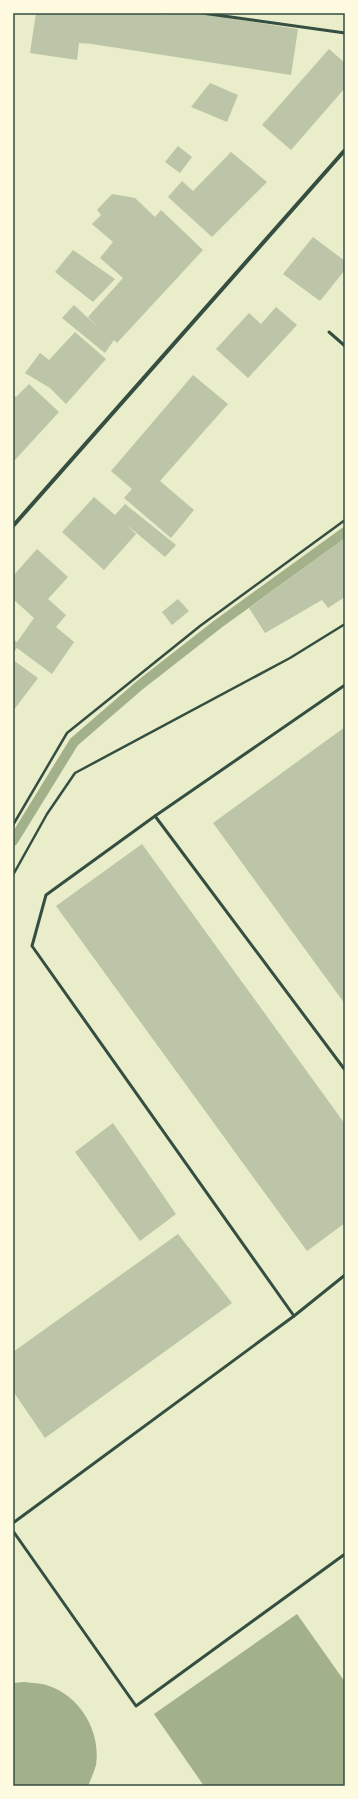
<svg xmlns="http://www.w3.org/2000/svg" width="358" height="1799" font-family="'Alegreya Sans',sans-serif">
<rect width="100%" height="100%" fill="#e9edc9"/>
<g fill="#a3b18a">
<path d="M297,1614L345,1682V1786H204L154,1714Z"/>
<path d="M24,1682C32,1683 42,1683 49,1686C81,1697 101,1732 96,1765C94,1772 91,1779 88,1786H13V1683Z"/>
</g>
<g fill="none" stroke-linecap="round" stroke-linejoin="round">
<path stroke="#a3b18a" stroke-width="10" d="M13,841L74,742L140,685L218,624L345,532"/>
</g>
<g fill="#bcc5a7">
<path d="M36,13H155L166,15V13H198L298,29L291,75L92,44L79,43L77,60L30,53Z"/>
<path d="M329,49L345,63V88L291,150L262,125Z"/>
<path d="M210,83L238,95L227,122L191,107Z"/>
<path d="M178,146L192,157L180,173L165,162Z"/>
<path d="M231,152L267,182L212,237L168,197L182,181L193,191Z"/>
<path d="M112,194L135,198L155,217L161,210L203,250L117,343L114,340L105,353L62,318L74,305L100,329L88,317L123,278L100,258L113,242L92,224L101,215L97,210Z"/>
<path d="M313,237L345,261V270L320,301L283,274Z"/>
<path d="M73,250L115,279L93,302L55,272Z"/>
<path d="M276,307L297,325L248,378L216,349L249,313L261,324Z"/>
<path d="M75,332L106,359L66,404L50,388L25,373L40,353L49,360Z"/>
<path d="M193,375L228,404L160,481L194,510L171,538L124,498L132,489L111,471Z"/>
<path d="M29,384L59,412L13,462V395L16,397Z"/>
<path d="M94,497L115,515L125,504L176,545L165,557L127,525L136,534L104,570L62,532Z"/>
<path d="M345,538V597L328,608L322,600L265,633L249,608Z"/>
<path d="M37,549L68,577L48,599L66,615L56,627L74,642L52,674L17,648L13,653V639L17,642L34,618L13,599V576Z"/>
<path d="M178,599L189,611L172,625L162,612Z"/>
<path d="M13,660L38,678L13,711Z"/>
<path d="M345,727V1004L213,823Z"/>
<path d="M142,844L345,1124V1223L307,1251L56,906Z"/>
<path d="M113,1123L176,1214L140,1241L75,1152Z"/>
<path d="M178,1234L232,1303L45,1438L13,1391V1352Z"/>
</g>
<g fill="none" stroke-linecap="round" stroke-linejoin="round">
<g stroke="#344e41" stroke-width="2.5">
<path d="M13,825L67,733L200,626L345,520"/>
<path d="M13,875L47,814L75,773L290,658L345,624"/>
</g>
<g stroke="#344e41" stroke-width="3">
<path d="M202,13L345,33"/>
<path d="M329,332L345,346"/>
<path d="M155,816L345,685"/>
<path d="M294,1316L32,946L46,895L155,816L345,1070"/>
<path d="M13,1523L294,1316L345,1275"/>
<path d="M13,1531L136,1706L345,1554"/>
</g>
<path stroke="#344e41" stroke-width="4" d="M13,526L345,150"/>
</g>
<rect width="358" height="1799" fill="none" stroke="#fefae0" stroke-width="28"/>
<rect x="14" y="14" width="330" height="1771" fill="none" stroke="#344e41" stroke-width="1.5"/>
</svg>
